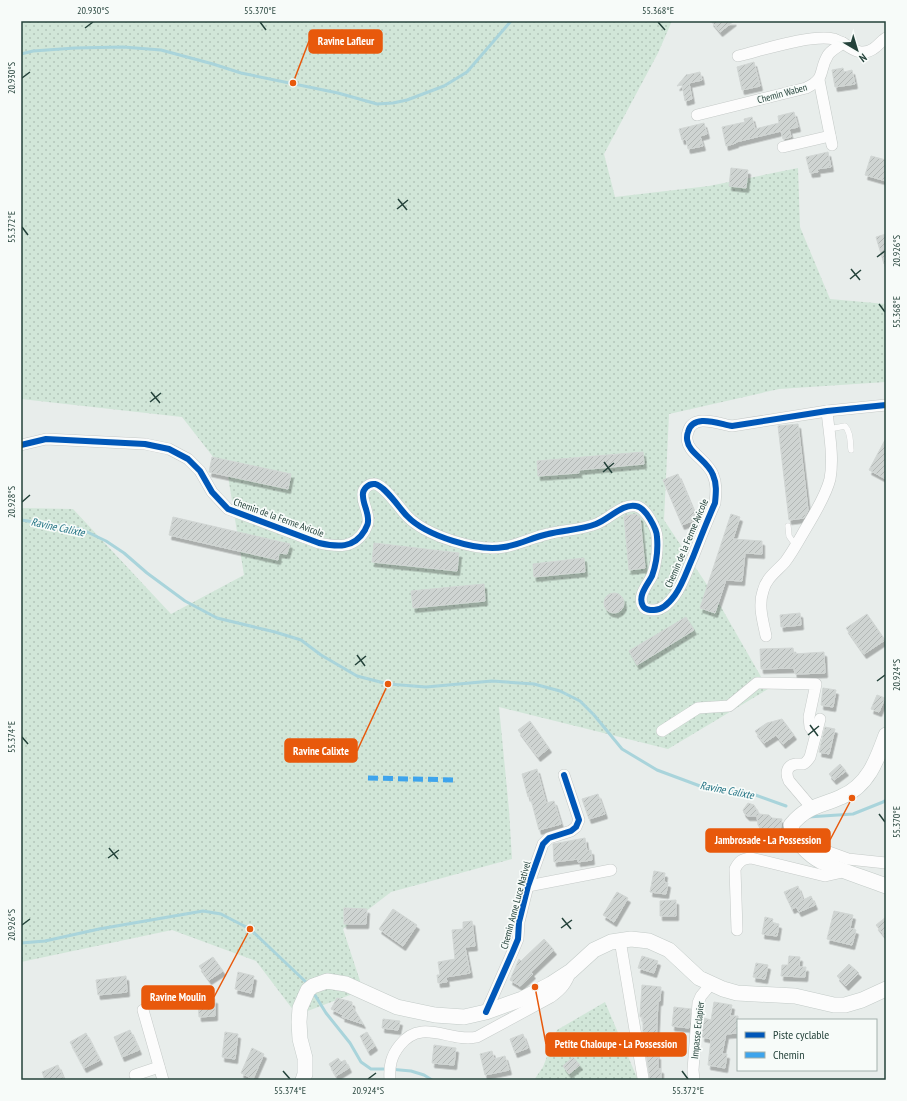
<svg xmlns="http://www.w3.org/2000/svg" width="907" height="1101" font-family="'PT Sans Narrow',sans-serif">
<defs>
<pattern id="grass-dots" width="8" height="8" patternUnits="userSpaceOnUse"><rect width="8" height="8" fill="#d1e6d8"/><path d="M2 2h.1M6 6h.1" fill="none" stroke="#b3c6ba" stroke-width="1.8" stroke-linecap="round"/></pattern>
<pattern id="building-hatch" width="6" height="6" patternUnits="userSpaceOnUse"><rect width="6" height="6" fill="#cfd4d2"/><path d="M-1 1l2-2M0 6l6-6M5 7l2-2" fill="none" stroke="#b2b7b5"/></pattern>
<filter id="shadow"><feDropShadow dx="2.5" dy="4.5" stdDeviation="0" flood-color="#0004"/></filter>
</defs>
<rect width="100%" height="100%" fill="#e8edeb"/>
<g fill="url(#grass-dots)">
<path d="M21,21H672L658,53L604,154L615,197L709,186L798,168L800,227L830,299L886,304V382L779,389L669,414L664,520L717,600L768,689L668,749L499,707L509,810L512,859L391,892L343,929L363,990L297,1015L256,961L172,930L21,962V508L73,509L171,614L244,575L228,476L182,417L21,399Z"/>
<path d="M605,1002L638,1080H534L543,1067L557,1030Z"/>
</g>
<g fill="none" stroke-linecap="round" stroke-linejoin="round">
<g stroke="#a9d4db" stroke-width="3">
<path d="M21,54L33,51L75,48L123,47L161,50L213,64L241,73L338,93L377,104L393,103L407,100L444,86L467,72L511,21"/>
<path d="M21,520L81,529L106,541L124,553L147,573L185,601L217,618L275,632L301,640L321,655L357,676L388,684L426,687L492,681L534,684L560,691L580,701L594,715L622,749L657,770L700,786L750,793L786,806"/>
<path d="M808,817L853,814L883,802L886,800"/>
<path d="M21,943L45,941L99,929L203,911L221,914L250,929L308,984"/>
<path d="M313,992L326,1013L350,1043L361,1062L371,1069H389L411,1071L424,1075L432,1080"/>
</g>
</g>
<g fill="url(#building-hatch)" stroke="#d1d6d4" filter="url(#shadow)">
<path d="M711,21H734L720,32Z"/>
<path d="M754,62L760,86L742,90L737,67Z"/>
<path d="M843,68L844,72L852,70L855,84L835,87L832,70Z"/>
<path d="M700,72L702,80L689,83L692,99L685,101L682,85L677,86L687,74V75Z"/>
<path d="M794,112L798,127L789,129L791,137L783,139L781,131L736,142V143L726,146L722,127L745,122L744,119L752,117L755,129L779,123L778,116Z"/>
<path d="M704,123L707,134L700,136L703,146L688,149L686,139L682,140L679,129Z"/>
<path d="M828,152L831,167L817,169L818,172L810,173L806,157Z"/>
<path d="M871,156L886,160V181L865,175Z"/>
<path d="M731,168L748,170L746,188L729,186Z"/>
<path d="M886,234V263L884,264L876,237Z"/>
<path d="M798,424L808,510L804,518L789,520L778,426Z"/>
<path d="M886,438V479L869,470Z"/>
<path d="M643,452L644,464L579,470V473L538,476L537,461Z"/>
<path d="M212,457L291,474L288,489L209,472Z"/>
<path d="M678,474L697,519L682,525L663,480Z"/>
<path d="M636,514L640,517L645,568L629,570L624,516Z"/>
<path d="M731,514L740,517L733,539L762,541V554L745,553L742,581L726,580L715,613L700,608Z"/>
<path d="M173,517L290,544L287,554L279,553L278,560L169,535Z"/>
<path d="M374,543L459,553L457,571L372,562Z"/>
<path d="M584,558L585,572L534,577L533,564Z"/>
<path d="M484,584L485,601L413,608L411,591Z"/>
<circle cx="614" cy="603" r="10"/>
<path d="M800,613L801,625L781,627L780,615Z"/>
<path d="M867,614L885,640L864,654L846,628Z"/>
<path d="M686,617L694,630L637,665L629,651Z"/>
<path d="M793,648L794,654L824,652L825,673L795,674L794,668L761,669L760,649Z"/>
<path d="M823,688L836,690L833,707L821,705Z"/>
<path d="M877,695L885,698L879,712L871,709Z"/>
<path d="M782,719L794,735L783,744L776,735L764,743L755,731L767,723Z"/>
<path d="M530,721L549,748L538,757L518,730Z"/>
<path d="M825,727L835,729L829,754L819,752Z"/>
<path d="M840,764L846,771L834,780L829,774Z"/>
<path d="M537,769L546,803L554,801L561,824L539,830L530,796L528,797L522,774Z"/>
<path d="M598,794L605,814L589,819L582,799Z"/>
<path d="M748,803L754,805L759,814L769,815L772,818L782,819L780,831L770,829L766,831L760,828L758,825L757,816H747L744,813L743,810Z"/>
<path d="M585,838L587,851L591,850L592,860L578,862V859L554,862L553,844Z"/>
<path d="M654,871L665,873L664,882L668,883L666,894L650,892Z"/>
<path d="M798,886L803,900L811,896L815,905L799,912L796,907L792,909L784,892Z"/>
<path d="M617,892L628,898L614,922L603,915Z"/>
<path d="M676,900V916H660V901Z"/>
<path d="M344,908L367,909L366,924H344Z"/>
<path d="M393,909L417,925L403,946L379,929Z"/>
<path d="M834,911L853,915L850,928L856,930L852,945L827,939Z"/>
<path d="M765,917L773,919L772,923L779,924L777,936L762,934Z"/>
<path d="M886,917V938L876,925Z"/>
<path d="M472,921L475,946L465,947L470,973L446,977L447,982L438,983L437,975H440L438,962L455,959L452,930L463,929V922Z"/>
<path d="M544,939L554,950L531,972L533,974L520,986L510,980L519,959L521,961Z"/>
<path d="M642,956L658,961L654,973L638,968Z"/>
<path d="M789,956L800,957L799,967H806L805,977L781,976L782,965H788Z"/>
<path d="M213,957L223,971L209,980L199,966Z"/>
<path d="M756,963L768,965L765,979L753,977Z"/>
<path d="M849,964L859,973L846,986L837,976Z"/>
<path d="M238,972L254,976L251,993L235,989Z"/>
<path d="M126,976L127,992L98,995L96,980Z"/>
<path d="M642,985L661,987L660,1001H658L656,1045H657L656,1055H658V1069H661V1080H650L643,1034V1017H640V1015Z"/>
<path d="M337,998L352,1002V1006L363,1024L342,1017L343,1015L331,1009Z"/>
<path d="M215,999V1016L199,1017L198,1000Z"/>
<path d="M714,1002L732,1005L730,1016H738V1033L726,1034L722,1054H727L725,1068L708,1065L711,1039L702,1037L704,1018L711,1020Z"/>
<path d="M674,1007L691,1009L689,1028L672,1026Z"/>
<path d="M383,1019L400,1021L398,1030L382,1028Z"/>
<path d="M130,1030L139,1050L122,1057L114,1037Z"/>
<path d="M225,1032L238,1034L235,1059L222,1057Z"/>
<path d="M367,1032L375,1046L368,1051L360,1036Z"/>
<path d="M86,1033L100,1060L84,1068L70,1042Z"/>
<path d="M523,1034L528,1048L515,1053L510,1039Z"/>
<path d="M434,1045L456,1048L454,1065L432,1063Z"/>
<path d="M252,1048L264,1054L253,1079L241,1073Z"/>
<path d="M492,1051L494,1059L505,1056L509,1070L485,1075L480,1054Z"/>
<path d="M573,1057L580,1065L569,1074L563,1066Z"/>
<path d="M338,1058L341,1062L345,1060L349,1068L336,1076L329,1064Z"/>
<path d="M58,1065L64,1080H45L42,1072Z"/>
</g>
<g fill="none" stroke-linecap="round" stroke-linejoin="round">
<defs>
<g id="lane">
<path d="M829,429L845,426C851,432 850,442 851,450"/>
<path d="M788,526L789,536L796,546"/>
</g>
<g id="street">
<path d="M738,56C763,50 811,34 834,39C837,40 840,42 843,43"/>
<path d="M819,80L832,145"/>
<path d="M697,115L806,88C827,78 818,71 828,55C831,50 838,47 843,43C853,50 862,56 873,49C878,46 881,41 886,38"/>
<path d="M783,147L830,136"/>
<path d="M21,445L46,439L145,444L169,449L188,459L200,471L212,492L228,509L319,543C337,547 354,549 365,530C366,527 368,525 368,522C369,512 363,505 363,496C362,490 368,483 375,484C385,486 400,509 407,516C426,536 478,552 504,547C519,545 533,537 548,534C563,530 581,530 596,524C609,519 623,503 636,506C642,507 647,514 650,519C653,524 657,531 657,537C658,549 656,565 652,576C648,584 637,596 643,606C645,610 650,610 654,610C662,610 670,602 675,595C683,584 687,570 693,557C700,539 707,521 715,503C716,493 717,484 713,475C709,464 698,458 691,449C687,444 686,437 688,432C693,413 719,424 732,426L827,411L886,405"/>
<path d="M766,636C763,621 758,606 763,591C766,578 777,571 785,562C794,550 801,536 809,523C817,509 826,495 830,479C834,457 829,433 827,411"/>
<path d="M662,731L698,708L729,706L757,683L816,684L809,717L810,727L816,735"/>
<path d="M811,807L789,781C785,773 787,765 796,764C798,764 801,764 803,764C806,763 808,760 810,757L820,719"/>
<path d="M801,842L848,859L886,863"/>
<path d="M528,886L611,870"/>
<path d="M737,930L735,869C739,861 742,859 751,858L825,876L847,871"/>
<path d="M620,940L643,1078"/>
<path d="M143,1010L163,1080"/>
<path d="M486,1012L513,951L518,939L519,922L528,886L543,844L549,838L571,831L576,827L579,820L564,775"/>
<path d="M135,1075L159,1067"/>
<path d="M390,1080C389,1066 391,1056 400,1045C422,1017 450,1043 477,1037L551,997C562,989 566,984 571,971"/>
<path d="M694,1080L693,1070L698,1003L701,996L711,984"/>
</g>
<g id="secondary">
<path d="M886,735C877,760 868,786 841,797C819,807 808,805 791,825C792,839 810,856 822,862C842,871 865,878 886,886"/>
<path d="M303,1080L305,1074V1058L300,1039L299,1022L300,1008L308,990L313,986L327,981L346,984L397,1007L435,1015L464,1017L486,1012L522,999L551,984L571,971L594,950L611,942L631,939L649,941L669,950L699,978L723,989L737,993L795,996L834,1005H845L862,1000L886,989"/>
</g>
</defs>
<use href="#lane" stroke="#c5cac8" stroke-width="6"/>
<use href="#street" stroke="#c5cac8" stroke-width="12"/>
<use href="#secondary" stroke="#c3cbc8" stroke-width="16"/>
<use href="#lane" stroke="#fcfcfc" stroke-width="5.5"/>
<use href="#street" stroke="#fcfcfc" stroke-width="11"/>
<use href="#secondary" stroke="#fcfcfc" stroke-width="15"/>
<path stroke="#3ea4ec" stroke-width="5" stroke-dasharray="10 5" stroke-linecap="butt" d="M368,778L457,780"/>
<defs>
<g id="cycleway">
<path d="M21,445L46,439L145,444L169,449L188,459L200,471L212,492L228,509L319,543C337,547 354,549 365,530C366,527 368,525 368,522C369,512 363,505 363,496C362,490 368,483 375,484C385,486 400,509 407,516C426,536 478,552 504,547C519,545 533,537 548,534C563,530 581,530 596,524C609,519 623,503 636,506C642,507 647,514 650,519C653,524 657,531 657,537C658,549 656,565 652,576C648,584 637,596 643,606C645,610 650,610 654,610C662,610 670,602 675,595C683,584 687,570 693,557C700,539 707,521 715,503C716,493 717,484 713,475C709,464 698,458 691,449C687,444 686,437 688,432C693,413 719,424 732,426L827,411L886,405"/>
<path d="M486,1012L513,951L518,939L519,922L528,886L543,844L549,838L571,831L576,827L579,820L564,775"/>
</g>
</defs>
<use href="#cycleway" stroke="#f7fbf9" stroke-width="8"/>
<use href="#cycleway" stroke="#0057b8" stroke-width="6"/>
</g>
<path fill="none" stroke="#24423a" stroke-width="1.5" d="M260,22L266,30M658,22L665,30M85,28L93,22M22,78L30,72M398,199L407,210M397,209L408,200M22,227L28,235M877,257L885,251M851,269L860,280M850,279L861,270M879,304L885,312M151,392L160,403M150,402L161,393M604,462L612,473M603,472L614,463M22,502L30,495M357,655L365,666M355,665L366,656M877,681L885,675M810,725L818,736M808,735L819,726M22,737L28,744M879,814L885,822M109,848L118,859M108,858L119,850M562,918L571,929M22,925L30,919M561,928L572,920M283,1071L290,1079M682,1071L688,1079M368,1079L376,1073"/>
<g text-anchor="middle" stroke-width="3.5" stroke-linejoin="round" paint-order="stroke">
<g font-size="10" fill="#24423a" stroke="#f7fbf9">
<text transform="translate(782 93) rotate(-15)" y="4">Chemin Waben</text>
<text transform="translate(279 517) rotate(20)" y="4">Chemin de la Ferme Avicole</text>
<text transform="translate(686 543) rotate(-67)" y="4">Chemin de la Ferme Avicole</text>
<text transform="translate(515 905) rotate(-75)" y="4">Chemin Anne Luce Nativel</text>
<text transform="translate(697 1030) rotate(-84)" y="4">Impasse Eclapier</text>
</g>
<g font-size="11" font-style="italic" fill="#1c6f80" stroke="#f7fbf9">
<text transform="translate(58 527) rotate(12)" y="4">Ravine Calixte</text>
<text transform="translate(727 790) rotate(11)" y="4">Ravine Calixte</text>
</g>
</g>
<path fill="none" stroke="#e8590c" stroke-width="1.5" d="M293 83L309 41M388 684L357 751M852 798L830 840M250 929L214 997M535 987L546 1044"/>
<g fill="#e8590c" stroke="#f7fbf9" stroke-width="1.5">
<circle cx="293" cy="83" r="4"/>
<circle cx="388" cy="684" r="4"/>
<circle cx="852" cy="798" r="4"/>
<circle cx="250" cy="929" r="4"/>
<circle cx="535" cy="987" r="4"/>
</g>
<g fill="#e8590c" stroke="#e8590c" stroke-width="1.5">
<rect x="309" y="30" width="73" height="23" rx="4"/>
<rect x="285" y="739" width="72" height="23" rx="4"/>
<rect x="706" y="829" width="124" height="23" rx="4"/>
<rect x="142" y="986" width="72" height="23" rx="4"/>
<rect x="546" y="1033" width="140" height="23" rx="4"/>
</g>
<g font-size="11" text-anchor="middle" font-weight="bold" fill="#fff">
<text x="346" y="45">Ravine Lafleur</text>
<text x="321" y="755">Ravine Calixte</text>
<text x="768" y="844">Jambrosade - La Possession</text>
<text x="178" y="1001">Ravine Moulin</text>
<text x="616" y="1048">Petite Chaloupe - La Possession</text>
</g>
<rect width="907" height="1101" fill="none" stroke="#f7fbf9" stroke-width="44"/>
<rect x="737" y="1019" width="140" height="52" fill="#f7fbf9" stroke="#a3b1ad"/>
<rect x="745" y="1032" width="20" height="6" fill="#0057b8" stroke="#a3b1ad"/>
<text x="773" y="1039" font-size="12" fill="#24423a">Piste cyclable</text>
<rect x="745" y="1052" width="20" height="6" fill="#3ea4ec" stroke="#a3b1ad"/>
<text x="773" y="1059" font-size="12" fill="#24423a">Chemin</text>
<g transform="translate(857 50) rotate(142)" stroke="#f7fbf9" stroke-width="3" paint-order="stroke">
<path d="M0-3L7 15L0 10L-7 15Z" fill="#24423a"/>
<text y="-6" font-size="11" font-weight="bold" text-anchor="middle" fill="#24423a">N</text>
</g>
<rect x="22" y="22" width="863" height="1057" fill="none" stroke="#24423a" stroke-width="1.5"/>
<g font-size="10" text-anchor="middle" fill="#24423a">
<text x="93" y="14">20.930°S</text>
<text x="260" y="14">55.370°E</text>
<text x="658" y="14">55.368°E</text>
<text transform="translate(11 78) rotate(-90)" y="4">20.930°S</text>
<text transform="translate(11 227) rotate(-90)" y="4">55.372°E</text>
<text transform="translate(896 251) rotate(-90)" y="4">20.926°S</text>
<text transform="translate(896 312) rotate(-90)" y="4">55.368°E</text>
<text transform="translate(11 502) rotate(-90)" y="4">20.928°S</text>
<text transform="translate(896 675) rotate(-90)" y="4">20.924°S</text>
<text transform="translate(11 737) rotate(-90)" y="4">55.374°E</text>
<text transform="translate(896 822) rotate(-90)" y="4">55.370°E</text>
<text transform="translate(11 925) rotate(-90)" y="4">20.926°S</text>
<text x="290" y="1094">55.374°E</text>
<text x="368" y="1094">20.924°S</text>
<text x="688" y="1094">55.372°E</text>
</g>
</svg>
